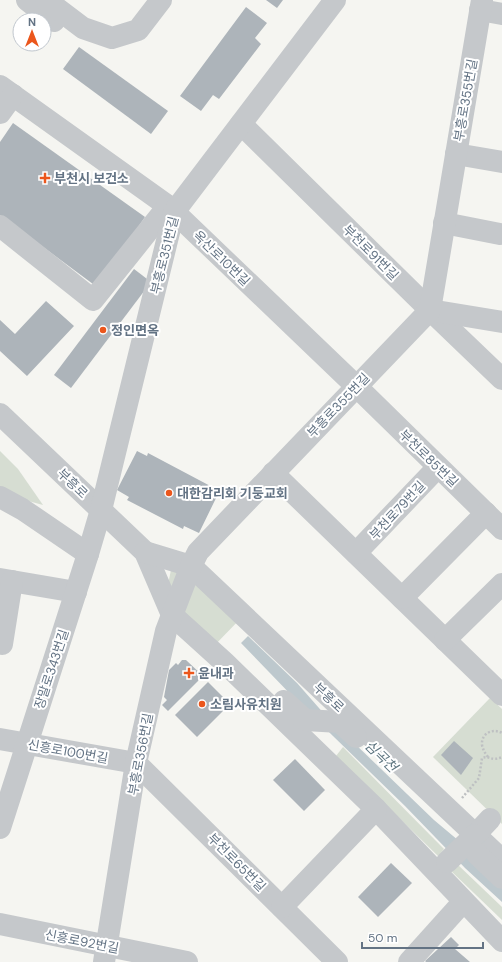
<svg xmlns="http://www.w3.org/2000/svg" width="502" height="962" font-family="'DM Sans','Noto Sans KR',sans-serif">
<rect width="100%" height="100%" fill="#f5f5f1"/>
<g fill="#d6ddd2">
<path d="M0,451L18,469L43,505L10,496L0,490Z"/>
<path d="M172,565L243,616L210,650L165,599Z"/>
<path d="M490,698L502,709V824L433,757Z"/>
<path d="M343,747L444,849L438,856L336,756Z"/>
<path d="M456,863L502,907V920L449,869Z"/>
</g>
<path fill="#bdc8cd" d="M248,636L297,683L326,716L434,820L490,867L502,879V902L465,868L405,806L297,701L241,643Z"/>
<g fill="#adb4ba">
<path d="M266,0H283L277,8Z"/>
<path d="M246,7L267,23L255,38L261,44L219,99L213,95L201,111L180,96Z"/>
<path d="M79,47L168,111L151,134L63,69Z"/>
<path d="M13,123L145,217L97,287L0,215V142Z"/>
<path d="M134,269L151,282L71,388L54,375Z"/>
<path d="M46,301L74,326L27,376L0,351V320L15,334Z"/>
<path d="M137,451L147,456L148,453L216,489L213,492L218,494L199,533L184,526L183,529L127,500L129,497L117,490Z"/>
<path d="M182,660H186L203,676L168,711L162,705L167,700L164,697L169,670L176,663L178,665Z"/>
<path d="M208,682L230,704L197,737L175,715Z"/>
<path d="M454,741L473,758L461,775L441,755Z"/>
<path d="M295,759L325,790L304,811L273,780Z"/>
<path d="M391,863L412,883L378,917L358,897Z"/>
<path d="M451,937L459,945L455,949L470,962H426L425,961Z"/>
</g>
<g fill="none" stroke-linecap="round" stroke-linejoin="round">
<g stroke="#bec0c2" stroke-width="2.5" stroke-dasharray="2 2" stroke-linecap="butt">
<path d="M488,757C485,753 483,750 482,745C481,733 493,728 502,733"/>
<path d="M462,798L479,778L482,758C490,755 491,762 502,757"/>
</g>
<g stroke="#c5c8cb" stroke-width="22">
<path d="M27,0L54,21"/>
<path d="M46,0L83,28L112,38L138,30L161,0"/>
<path d="M480,10L502,14"/>
<path d="M0,86L168,206L356,386L502,529"/>
<path d="M0,113L13,95"/>
<path d="M241,124L430,310L502,379"/>
<path d="M456,154L502,162"/>
<path d="M444,223L500,234"/>
<path d="M0,226L93,300L168,206"/>
<path d="M430,310L502,322"/>
<path d="M0,414L145,552L172,615L225,663L376,809L502,941"/>
<path d="M273,473L502,695"/>
<path d="M0,497L22,509L88,554"/>
<path d="M145,552L191,566L502,860"/>
<path d="M356,553L438,467"/>
<path d="M0,579L76,592"/>
<path d="M402,598L486,513"/>
<path d="M445,640L502,584"/>
<path d="M2,644L12,581"/>
<path d="M284,701L305,720L340,722L356,737"/>
<path d="M0,739L136,763"/>
<path d="M136,763L337,962"/>
<path d="M0,828L88,554L101,510L174,212L335,0"/>
<path d="M475,835L490,819"/>
<path d="M477,854L502,878"/>
<path d="M282,907L376,809"/>
<path d="M0,924L187,962"/>
<path d="M104,962L136,763L166,631L191,566L198,552L430,310L482,0"/>
<path d="M409,962L463,902"/>
</g>
<path stroke="#c5c8cb" stroke-width="22" d="M447,862L475,835"/>
</g>
<g fill="#eb561c" stroke="#fff" stroke-width="1.5">
<path d="M43 172h4v4h4v4h-4v4h-4v-4h-4v-4h4z"/>
<circle cx="103" cy="330" r="4"/>
<circle cx="169" cy="493" r="4"/>
<path d="M187 667h4v4h4v4h-4v4h-4v-4h-4v-4h4z"/>
<circle cx="202" cy="704" r="4"/>
</g>
<g text-anchor="middle" stroke-width="4" stroke-linejoin="round" paint-order="stroke">
<g font-size="13" fill="#637384" stroke="#fff">
<text transform="translate(465 100) rotate(-80)" y="5">부흥로355번길</text>
<text transform="translate(371 252) rotate(45)" y="5">부천로91번길</text>
<text transform="translate(164 255) rotate(-76)" y="5">부흥로351번길</text>
<text transform="translate(222 258) rotate(44)" y="5">옥산로10번길</text>
<text transform="translate(338 405) rotate(-46)" y="5">부흥로355번길</text>
<text transform="translate(429 458) rotate(44)" y="5">부천로85번길</text>
<text transform="translate(73 483) rotate(44)" y="5">부흥로</text>
<text transform="translate(397 510) rotate(-47)" y="5">부천로79번길</text>
<text transform="translate(51 669) rotate(-72)" y="5">장말로343번길</text>
<text transform="translate(329 697) rotate(43)" y="5">부흥로</text>
<text transform="translate(68 751) rotate(10)" y="5">신흥로100번길</text>
<text transform="translate(140 754) rotate(-79)" y="5">부흥로356번길</text>
<text transform="translate(237 862) rotate(45)" y="5">부천로65번길</text>
<text transform="translate(82 941) rotate(11)" y="5">신흥로92번길</text>
</g>
<g font-size="13" font-weight="bold" fill="#637384" stroke="#fff" text-anchor="start">
<text x="54" y="183">부천시 보건소</text>
<text x="111" y="335">정인면옥</text>
<text x="177" y="498">대한감리회 기둥교회</text>
<text x="198" y="678">윤내과</text>
<text x="210" y="709">소림사유치원</text>
</g>
<g font-size="14" font-style="italic" fill="#5f7681" stroke="#fff">
<text transform="translate(381 756) rotate(44)" y="5">심곡천</text>
</g>
</g>
<g transform="translate(32 32)"><circle r="19" fill="#ffffff" stroke="#c1c7ce"/>
<path d="M0-3L7 15L0 10L-7 15Z" fill="#eb561c"/>
<text y="-6" font-size="11" font-weight="bold" text-anchor="middle" fill="#637384">N</text>
</g>
<path d="M362 942v6h121v-6" fill="none" stroke="#637384" stroke-width="2"/>
<text x="368" y="942" font-size="12" fill="#637384" stroke="#ffffff" stroke-width="3" paint-order="stroke">50 m</text>
</svg>
